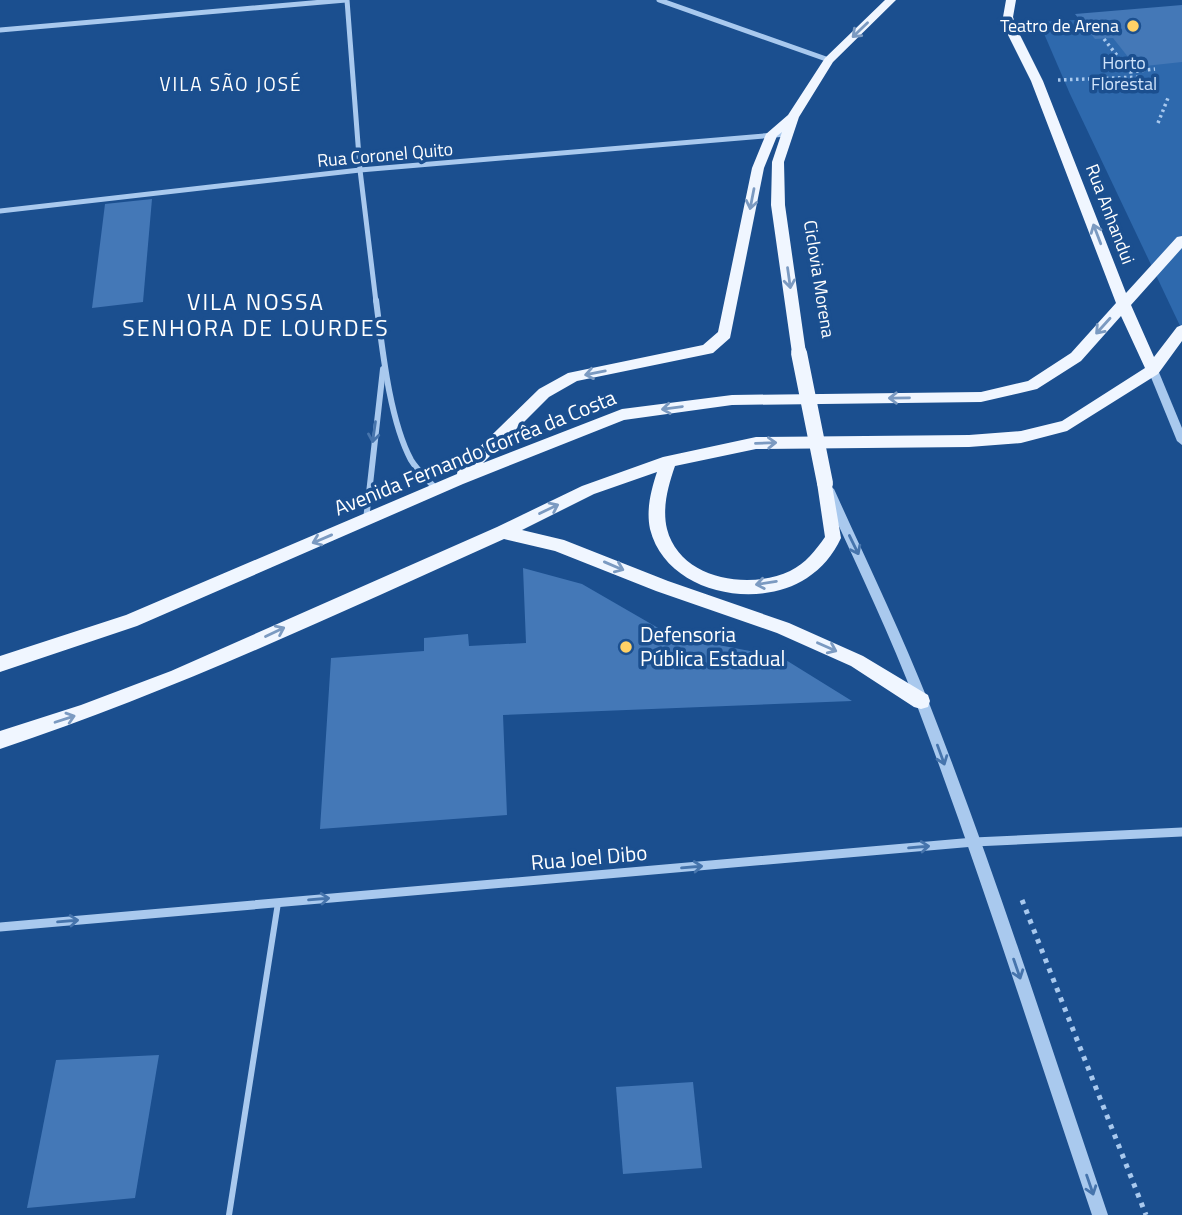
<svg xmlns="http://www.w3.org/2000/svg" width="1182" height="1215" font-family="'Titillium Web',sans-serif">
<rect width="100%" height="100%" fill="#1b4f8f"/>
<path fill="#2e69ad" d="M1182,14V330L1070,94L1039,22Z"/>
<g fill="#4478b7">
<path d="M1182,5V62L1136,67L1113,38L1095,39L1075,14Z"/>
<path d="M152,199L143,302L92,308L105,204Z"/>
<path d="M523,568L582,584L672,636L781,657L852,701L503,715L507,815L320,829L331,658L424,651V638L468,634L469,646L526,643Z"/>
<path d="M159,1055L135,1198L27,1208L56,1060Z"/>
<path d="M693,1082L702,1168L623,1174L616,1087Z"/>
</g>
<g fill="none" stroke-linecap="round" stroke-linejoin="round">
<g stroke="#a9c9ee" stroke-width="3.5" stroke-dasharray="2.5 3.5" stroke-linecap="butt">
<path d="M1104,39L1130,72L1155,69"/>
<path d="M1058,80L1141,77"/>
<path d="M1158,123L1168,98"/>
</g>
<path stroke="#a9c9ee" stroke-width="5" stroke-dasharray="4.5 6" stroke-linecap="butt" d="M1022,900L1146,1215"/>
<path stroke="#a9c9ee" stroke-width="6" d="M229,1215L278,903"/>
<g stroke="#a9c9ee" stroke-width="5">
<path d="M347,0L360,170L376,302"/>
<path d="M659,0L829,60"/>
<path d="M0,30L346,0"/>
<path d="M0,211L360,170L787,134"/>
</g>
<g stroke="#a9c9ee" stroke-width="6">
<path d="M376,300C382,346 389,419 411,460C417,470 428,480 436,489"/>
<path d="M366,520L383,369"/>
</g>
<path stroke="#a9c9ee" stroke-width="9" d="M0,927L974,842L1182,832"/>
<g fill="#a9c9ee" fill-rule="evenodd">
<path d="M1153,366L1158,370L1182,428V445L1177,441L1148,370Z"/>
<path d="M828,485L834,489C866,560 900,630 929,703C995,871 1050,1044 1108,1215H1092C1034,1044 980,872 916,703C888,630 854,560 822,489Z"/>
</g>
<path fill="#f0f6ff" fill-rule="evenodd" d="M885,0H896L833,62L799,117L784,162L785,205L806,353L804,357L799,358L792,353L771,205L772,162L782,132L777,136L764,168L730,338L713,353L577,381L549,397L483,463L622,409L732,395L981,392L1028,381L1071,353L1116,303L1031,81L1005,29L1003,17L1006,0H1016L1013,17L1017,29L1043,81L1126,293L1177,237L1182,236V248L1131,305L1154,357L1177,327L1182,325V341L1158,374L1067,431L1021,443L969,447L756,449L675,466C668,486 662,508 667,529C680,580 750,590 790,571C806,563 815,551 825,537L817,483L825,477L831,479L841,538C833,555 822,568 807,578C757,611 666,593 650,529C646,510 651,490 657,472L594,494L522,530L564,540L668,581L789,623L863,656L928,695L930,701L928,707L921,709L914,707L851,666L777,633L656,591L555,551L504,539C337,614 174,691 0,749V731L81,705L171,671L497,527L582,486L663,457L756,437L969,435L1021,431L1062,421L1145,368L1121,316L1081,361L1037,389L981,402L732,405L624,420L463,484L137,626L0,672V656L126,615L457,474L458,468L539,389L568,373L703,345L718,332L752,168L766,134L788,115L825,58Z"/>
<path stroke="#f0f6ff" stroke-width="16" d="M799,353L825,483"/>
</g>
<defs><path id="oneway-shaft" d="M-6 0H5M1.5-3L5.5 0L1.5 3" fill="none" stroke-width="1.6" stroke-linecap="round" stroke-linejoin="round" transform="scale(1.75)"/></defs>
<g stroke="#7b9ac1">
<use href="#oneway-shaft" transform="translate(860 30) rotate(136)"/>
<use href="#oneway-shaft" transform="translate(752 199) rotate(101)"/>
<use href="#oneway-shaft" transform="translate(1097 234) rotate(-111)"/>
<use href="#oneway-shaft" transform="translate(789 278) rotate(82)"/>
<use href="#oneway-shaft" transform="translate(1103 326) rotate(132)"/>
<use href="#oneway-shaft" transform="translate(595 373) rotate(169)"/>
<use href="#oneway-shaft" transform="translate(899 398) rotate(179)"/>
<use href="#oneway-shaft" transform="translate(672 408) rotate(172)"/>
<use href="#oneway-shaft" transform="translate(766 443) rotate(-2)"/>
<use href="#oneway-shaft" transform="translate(549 509) rotate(-26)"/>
<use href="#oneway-shaft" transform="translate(322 539) rotate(157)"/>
<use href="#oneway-shaft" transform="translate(614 566) rotate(23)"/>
<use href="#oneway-shaft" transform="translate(766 583) rotate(171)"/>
<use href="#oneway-shaft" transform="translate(275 632) rotate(-25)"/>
<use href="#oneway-shaft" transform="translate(827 647) rotate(24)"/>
<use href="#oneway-shaft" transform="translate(65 719) rotate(-18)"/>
</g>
<g stroke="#4674ac">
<use href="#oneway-shaft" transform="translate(374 432) rotate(98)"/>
<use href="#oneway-shaft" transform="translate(854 545) rotate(64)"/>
<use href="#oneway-shaft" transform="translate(941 755) rotate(70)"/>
<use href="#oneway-shaft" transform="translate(919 847) rotate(-5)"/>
<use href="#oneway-shaft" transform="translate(692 867) rotate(-5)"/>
<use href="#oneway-shaft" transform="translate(319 899) rotate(-5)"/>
<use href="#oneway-shaft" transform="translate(68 921) rotate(-5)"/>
<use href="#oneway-shaft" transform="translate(1017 969) rotate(71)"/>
<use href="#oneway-shaft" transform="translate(1090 1185) rotate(71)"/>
</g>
<g fill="#ffd166" stroke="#1b4f8f" stroke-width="2.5">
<circle cx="1133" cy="26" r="7"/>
<circle cx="626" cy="647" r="7"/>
</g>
<g text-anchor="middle" stroke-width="7" stroke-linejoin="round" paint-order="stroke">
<g font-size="18" fill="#fff" stroke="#1b4f8f" text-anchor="end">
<text x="1119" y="32">Teatro de Arena</text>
</g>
<g font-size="18" fill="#cfe3fa" stroke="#1b4f8f">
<text x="1124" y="69">Horto<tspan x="1124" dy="21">Florestal</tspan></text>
</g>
<g font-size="18" fill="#fff" stroke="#1b4f8f">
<text transform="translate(385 155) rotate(-5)" y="6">Rua Coronel Quito</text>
<text transform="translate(1110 214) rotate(69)" y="6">Rua Anhandui</text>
<text transform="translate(819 279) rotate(81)" y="6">Ciclovia Morena</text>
</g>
<g font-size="19" letter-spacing="2" fill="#fff" stroke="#1b4f8f">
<text x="231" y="91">VILA SÃO JOSÉ</text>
</g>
<g font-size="21" fill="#fff" stroke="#1b4f8f">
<text transform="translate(475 453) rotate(-22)" y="7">Avenida Fernando Corrêa da Costa</text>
<text transform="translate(589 858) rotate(-5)" y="7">Rua Joel Dibo</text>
</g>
<g font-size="21" fill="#fff" stroke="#1b4f8f" text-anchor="start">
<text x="640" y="642">Defensoria<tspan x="640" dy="24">Pública Estadual</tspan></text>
</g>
<g font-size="23" letter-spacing="2" fill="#fff" stroke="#1b4f8f">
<text x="256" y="310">VILA NOSSA<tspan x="256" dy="26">SENHORA DE LOURDES</tspan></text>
</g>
</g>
</svg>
